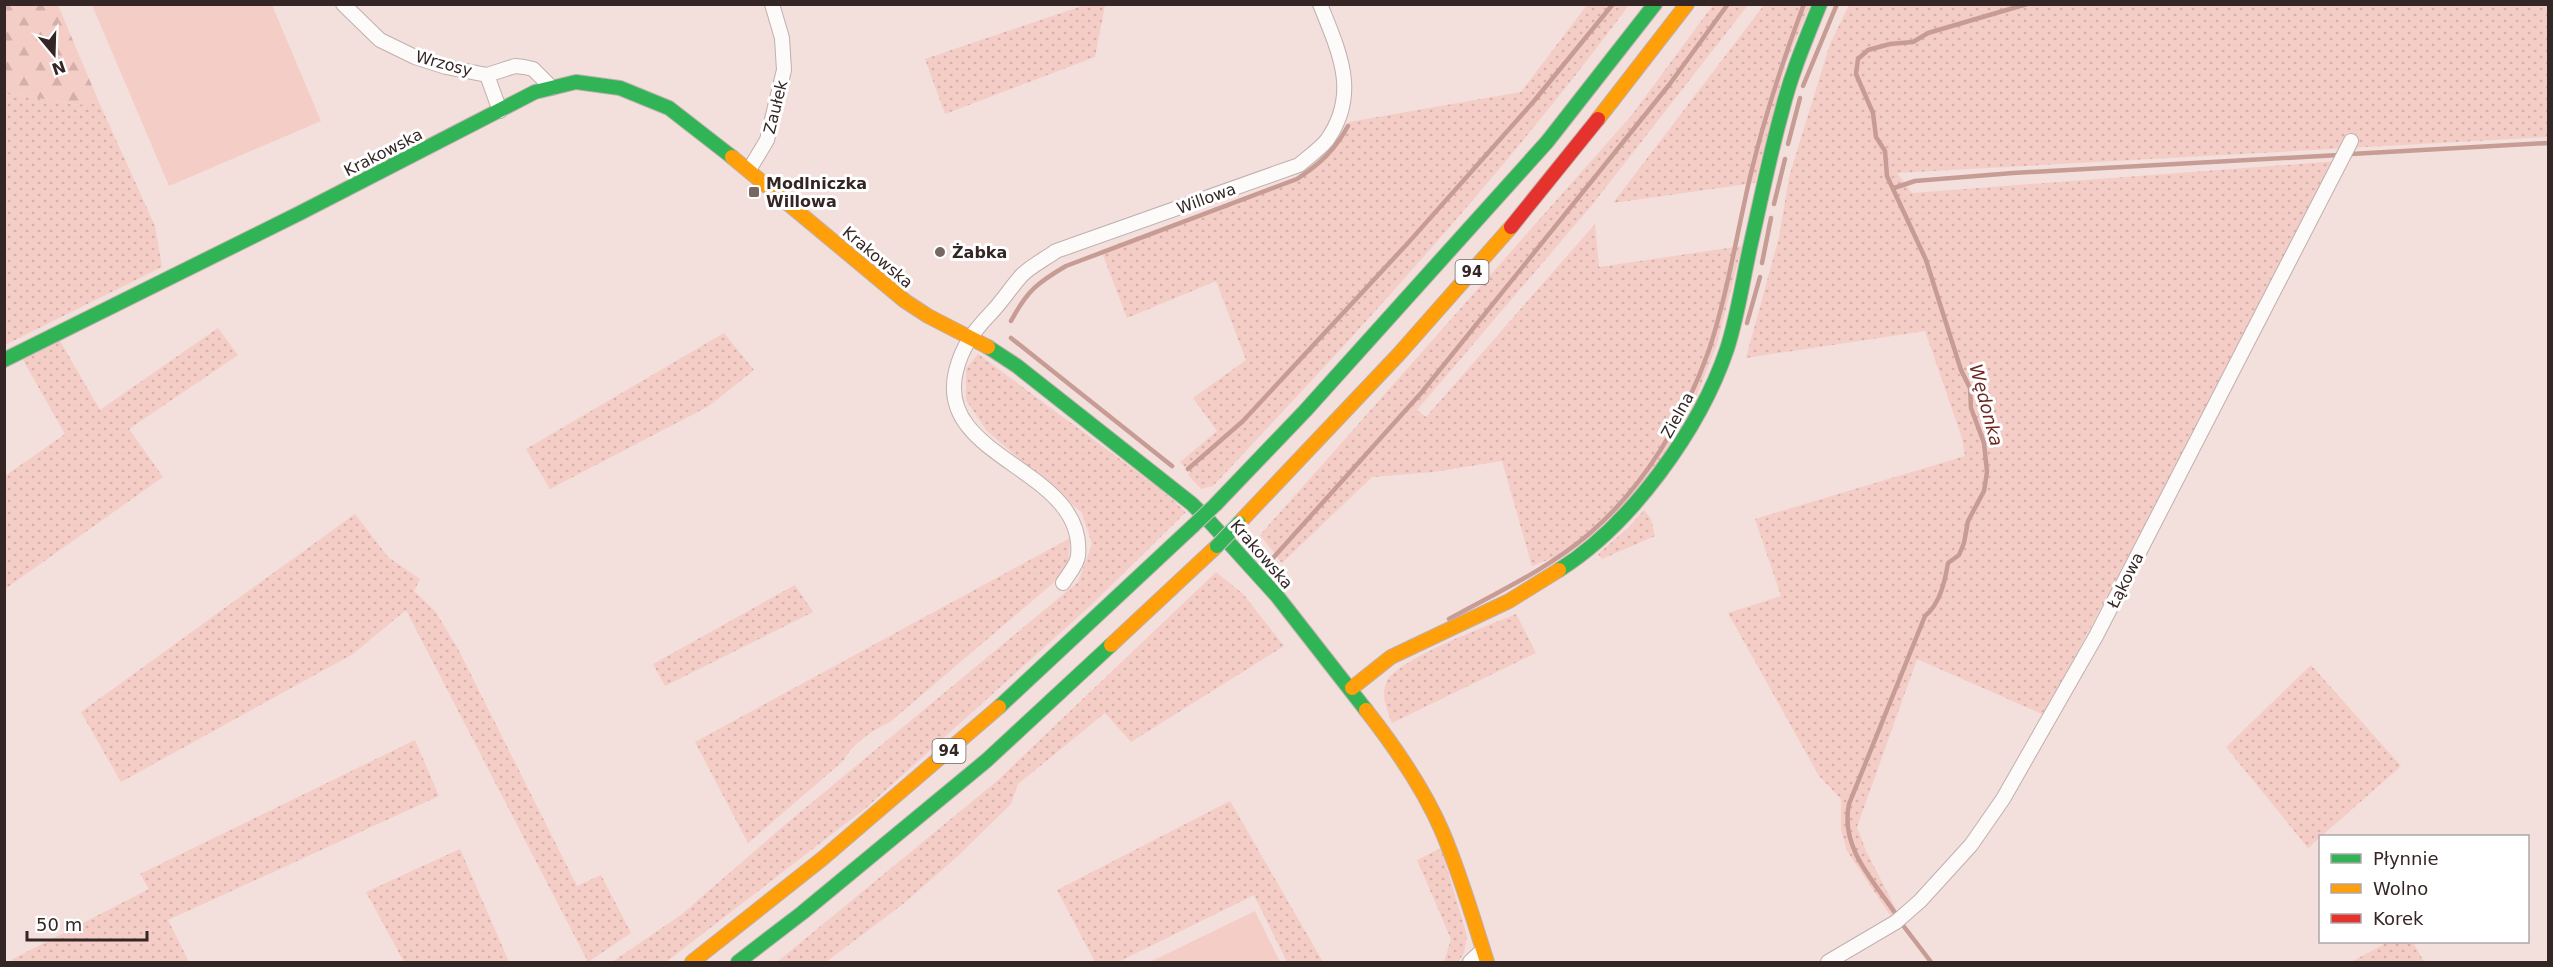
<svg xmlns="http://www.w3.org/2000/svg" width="2553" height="967" font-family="'DejaVu Sans',sans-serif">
<defs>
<pattern id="grass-dots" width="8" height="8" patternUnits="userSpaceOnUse" patternTransform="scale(1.5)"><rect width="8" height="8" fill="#f5cdc7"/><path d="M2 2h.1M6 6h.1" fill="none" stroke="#d3b0ab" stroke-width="1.8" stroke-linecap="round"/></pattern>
<pattern id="forest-firs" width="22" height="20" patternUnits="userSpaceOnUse" patternTransform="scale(1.5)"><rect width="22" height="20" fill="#f5cdc7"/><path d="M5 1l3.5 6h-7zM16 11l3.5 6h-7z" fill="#d3b0ab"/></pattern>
</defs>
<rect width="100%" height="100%" fill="#f3dfdc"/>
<g fill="url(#grass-dots)">
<path d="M1088,4L1105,5L1095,57L945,114L925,59Z"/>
<path d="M1587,5H1629C1503,175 1359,331 1213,486L1201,489L1188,475L1190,472L1180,462L1217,431L1193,398L1246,360L1216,281L1127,318L1101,250L1297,177C1320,162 1335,146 1349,122L1521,92Z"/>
<path d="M1713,5H1748L1592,205L1417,410L1426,417L1595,224L1599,267L1742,246L1717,344L1693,405L1659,463L1619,510L1571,551L1532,566L1502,461L1434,472L1372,477L1282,563L1260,535L1631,116Z"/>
<path d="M1764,5H1810L1786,63L1755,183L1613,203Z"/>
<path d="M1849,5H2548V137L1897,173L1912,193L2338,161L2044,715L1917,659L1857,827L1866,851L1898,913L1892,918L1847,851L1841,830V799L1819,776L1728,613L1781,596L1755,519L1965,456L1962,438L1925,331L1746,358L1779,237L1789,177L1830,44Z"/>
<path d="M5,92L78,105L98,100L155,226L162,267L5,345Z"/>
<path d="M218,328L238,355L129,429L163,477L5,589V476L65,434L23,360L60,341L100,410Z"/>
<path d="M724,333L754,370L709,406L550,489L526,449Z"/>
<path d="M978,354L1159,488L1186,512L1090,606L867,807L666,962H612L681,915L780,829L1078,582L1092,544L1082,513L987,431L966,400V369Z"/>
<path d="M1644,510L1651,519L1655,536L1602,559L1598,554L1628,528Z"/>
<path d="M355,514L388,557L420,579L414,591L435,611L458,649L577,886L601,875L631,933L588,962L406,610L353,654L121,782L81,712Z"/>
<path d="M1070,538L1068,566L1052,584L890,722C871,731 853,743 843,761L748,843L695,742Z"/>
<path d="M1216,572L1243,594L1284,646L1131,742L1105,713L1018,784L1011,804L958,856L903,904L826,962H777L997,781Z"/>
<path d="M795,585L813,612L665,686L653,664Z"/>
<path d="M1516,614L1536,653L1392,723C1387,709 1381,697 1386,683C1394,660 1492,624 1516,614Z"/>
<path d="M2311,665L2401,766L2308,848L2226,747Z"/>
<path d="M415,740L439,796L168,920L189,962H12L11,960L149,889L140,874Z"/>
<path d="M1230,801L1323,962H1287L1254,895L1118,962H1095L1057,890Z"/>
<path d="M1441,848L1467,936L1464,953L1458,962H1444L1451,939L1417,860Z"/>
<path d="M460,849L509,962H404L366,892Z"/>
<path d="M2388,942H2413L2424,962H2351Z"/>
</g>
<path fill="url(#forest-firs)" d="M4,5H58L98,100L78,105L5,92Z"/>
<g fill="#f5cdc7">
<path d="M92,5H272L321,121L169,186Z"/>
<path d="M1255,911L1280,962H1150Z"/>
</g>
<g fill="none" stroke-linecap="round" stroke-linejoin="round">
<g stroke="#c79c95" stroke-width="4.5">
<path d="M1803,86L1837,4"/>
<path d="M1788,144L1800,98"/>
<path d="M2351,154L2548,143"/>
<path d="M1894,188L1915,181L2013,173L2339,155"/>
<path d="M1774,204L1785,159"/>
<path d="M1762,263L1771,218"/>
<path d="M1011,321C1027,291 1037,283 1066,266L1297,179C1321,163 1334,151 1348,126"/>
<path d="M1747,323L1760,277"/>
<path d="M1011,338L1172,466"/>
<path d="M1188,469L1243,421L1408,243L1534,101L1613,4"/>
<path d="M1273,558L1422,392L1669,85L1728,4"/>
<path d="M1449,619C1496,593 1548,569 1589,534C1644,487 1685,418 1709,350C1728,292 1737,232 1751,173C1765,115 1783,60 1804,4"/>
<path d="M1895,913C1872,879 1840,847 1849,804L1925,616C1940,604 1945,581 1948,563L1959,555L1964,543L1968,521L1984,491L1987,472L1984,443L1971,408L1970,388L1961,370L1926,260L1887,176L1885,151L1876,137L1873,113L1856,74L1858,59L1868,50L1890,44L1913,42L1928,33L2027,4"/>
<path d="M1902,924L1931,962"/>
</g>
<defs>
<g id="street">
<path d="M343,4L380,40L415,57L446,67L487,75L515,66L524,67L533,69L552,88"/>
<path d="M487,75L500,111"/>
<path d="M749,170L767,140L784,70L782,38L772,4"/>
<path d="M1063,583C1067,576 1077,565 1078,556C1087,468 934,460 956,371C962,347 973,332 990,314C1002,302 1011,287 1022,275C1031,266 1045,259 1056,251L1299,165C1308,157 1320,149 1327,140C1360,93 1339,52 1320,4"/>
<path d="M1470,962L1483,950"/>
<path d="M1828,962L1896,922L1920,901L1971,845L2003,799L2096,636L2351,141"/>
</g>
<g id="fast">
<path d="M988,347L1017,366L1192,504L1210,522L1277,596L1366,710"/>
<path d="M4,360L300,213L535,92L576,82L620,88L669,108L732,157"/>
<path d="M1215,505L1305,411L1547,142L1655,4"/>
<path d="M1559,570C1631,525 1700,429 1727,349C1738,315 1743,278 1751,243C1761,199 1770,154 1782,111C1791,74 1806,39 1820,4"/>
<path d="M999,707L1194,525"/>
<path d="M738,962L802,913L987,760L1111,645"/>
</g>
<g id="slow">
<path d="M1598,119L1687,4"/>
<path d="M732,157L905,301L928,316L988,347"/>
<path d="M1239,523L1399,354L1511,227"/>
<path d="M1111,645L1217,546"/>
<path d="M1352,688L1391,657L1509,601L1559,570"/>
<path d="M1366,710C1395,747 1423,787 1442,831C1460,873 1473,918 1487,962"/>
<path d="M692,962L822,859L999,707"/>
</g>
<path id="jam" d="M1511,227L1598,119"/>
</defs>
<use href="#street" stroke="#bfb0ae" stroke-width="16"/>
<use href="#fast" stroke="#bfb0ae" stroke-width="16"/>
<use href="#slow" stroke="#bfb0ae" stroke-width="16"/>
<use href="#jam" stroke="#bfb0ae" stroke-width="16"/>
<use href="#street" stroke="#fdfafa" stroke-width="14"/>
<use href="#fast" stroke="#30b455" stroke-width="14"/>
<use href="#slow" stroke="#ff9f0a" stroke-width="14"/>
<use href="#jam" stroke="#e5322d" stroke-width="14"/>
<defs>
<g id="fast-bridge">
<path d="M1194,525L1215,505"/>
<path d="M1217,546L1239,523"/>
</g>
</defs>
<use href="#fast-bridge" stroke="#cac0be" stroke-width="16" stroke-linecap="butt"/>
<use href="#fast-bridge" stroke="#30b455" stroke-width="14"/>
</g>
<g fill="#776764" stroke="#fff" stroke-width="2">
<rect x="748" y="186" width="12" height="12" rx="3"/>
<circle cx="940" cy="252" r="6"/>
</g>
<g text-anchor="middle" stroke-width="6" stroke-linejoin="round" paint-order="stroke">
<g fill="#fff" stroke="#716766" stroke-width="1.5">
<rect x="1455.5" y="260" width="33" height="24" rx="4.5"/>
<rect x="932.5" y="739" width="33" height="24" rx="4.5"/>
</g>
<g font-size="15" font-weight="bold" fill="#342624">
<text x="1472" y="277">94</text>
<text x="949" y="756">94</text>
</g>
<g font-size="16" fill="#342624" stroke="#fff">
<text transform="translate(444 63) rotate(15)" y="6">Wrzosy</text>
<text transform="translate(775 107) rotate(-76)" y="6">Zaułek</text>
<text transform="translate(383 152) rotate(-27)" y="6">Krakowska</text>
<text transform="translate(1206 198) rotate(-20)" y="6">Willowa</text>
<text transform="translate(878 257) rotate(40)" y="6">Krakowska</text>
<text transform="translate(1677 415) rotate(-61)" y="6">Zielna</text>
<text transform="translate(1262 554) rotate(49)" y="6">Krakowska</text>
<text transform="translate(2125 580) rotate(-63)" y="6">Łąkowa</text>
</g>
<g font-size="16" font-weight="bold" fill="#342624" stroke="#fff" text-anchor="start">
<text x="766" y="189">Modlniczka<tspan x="766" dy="18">Willowa</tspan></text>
<text x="952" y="258">Żabka</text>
</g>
<g font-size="18" font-style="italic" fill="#6e2922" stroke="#fff">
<text transform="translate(1986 405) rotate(75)" y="6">Wędonka</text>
</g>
</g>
<rect width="2553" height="967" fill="none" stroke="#342624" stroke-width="12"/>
<rect x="2319" y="835" width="210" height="108" fill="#ffffff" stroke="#aea8a7" stroke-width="1.5"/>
<rect x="2331" y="854" width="30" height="9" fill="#30b455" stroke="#aea8a7" stroke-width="1.5"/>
<text x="2373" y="865" font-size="18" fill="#342624">Płynnie</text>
<rect x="2331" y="884" width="30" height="9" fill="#ff9f0a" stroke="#aea8a7" stroke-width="1.5"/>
<text x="2373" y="895" font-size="18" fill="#342624">Wolno</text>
<rect x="2331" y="914" width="30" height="9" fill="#e5322d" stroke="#aea8a7" stroke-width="1.5"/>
<text x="2373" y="925" font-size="18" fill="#342624">Korek</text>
<g transform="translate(54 54) rotate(161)" stroke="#ffffff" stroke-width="4.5" paint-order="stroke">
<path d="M0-4.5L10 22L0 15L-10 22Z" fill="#342624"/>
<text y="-9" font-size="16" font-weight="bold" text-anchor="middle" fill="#342624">N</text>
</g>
<path d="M27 931v9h120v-9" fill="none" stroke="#342624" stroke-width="3"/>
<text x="36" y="931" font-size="18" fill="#342624" stroke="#ffffff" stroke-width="4.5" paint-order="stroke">50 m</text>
</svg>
